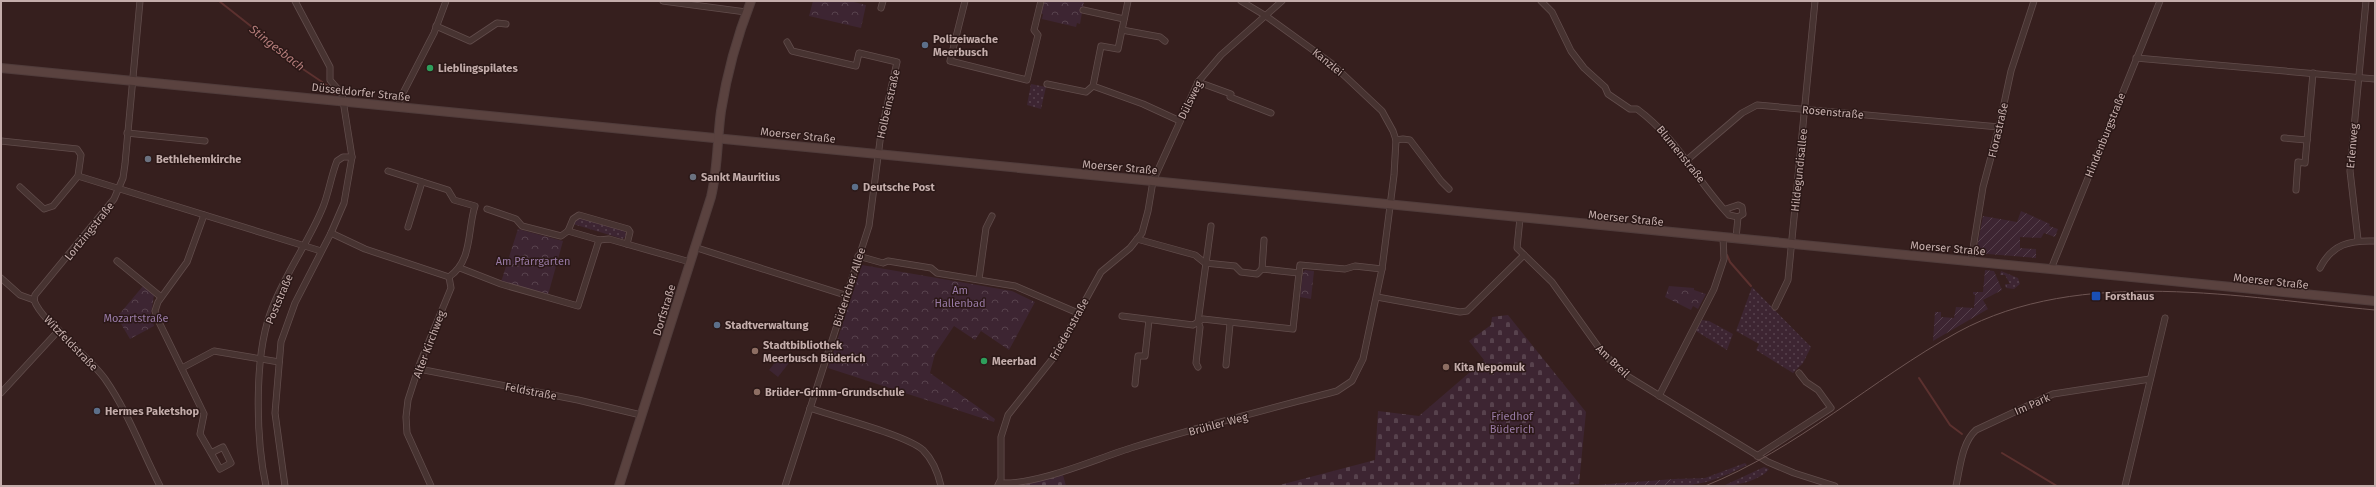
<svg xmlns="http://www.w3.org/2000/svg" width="2376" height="487" font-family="'Fira Sans',sans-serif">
<defs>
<pattern id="grass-dots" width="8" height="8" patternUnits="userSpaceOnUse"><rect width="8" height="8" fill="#3d2532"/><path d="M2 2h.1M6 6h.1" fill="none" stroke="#57424d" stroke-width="1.8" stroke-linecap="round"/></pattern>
<pattern id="cemetery-stones" width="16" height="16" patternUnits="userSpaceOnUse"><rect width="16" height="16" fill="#3d2532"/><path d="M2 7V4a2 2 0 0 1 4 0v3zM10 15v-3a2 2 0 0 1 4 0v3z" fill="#57424d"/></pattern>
<pattern id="park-crowns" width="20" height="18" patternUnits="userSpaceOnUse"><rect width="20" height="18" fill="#3d2532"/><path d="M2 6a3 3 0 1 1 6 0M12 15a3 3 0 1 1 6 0" fill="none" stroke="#57424d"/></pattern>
<pattern id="garden-furrows" width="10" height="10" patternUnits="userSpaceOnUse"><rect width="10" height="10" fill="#3d2532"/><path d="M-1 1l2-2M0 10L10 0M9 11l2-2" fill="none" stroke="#57424d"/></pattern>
</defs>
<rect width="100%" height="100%" fill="#361f1e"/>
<g fill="url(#grass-dots)">
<path d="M1031,84L1046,87L1041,109L1027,105Z"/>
<path d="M579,217L625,230L626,236L623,239L573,224Z"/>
<path d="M2001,271L2018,278L2020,284L2014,289L2006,288L2005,284H2010L2005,275H2000Z"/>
<path d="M1752,287L1811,347L1803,363L1793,373L1756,350L1759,344L1736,331Z"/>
<path d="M1702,320L1709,321L1733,334L1727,350L1696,331Z"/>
<path d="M1745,463L1747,465C1719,479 1703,486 1671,486L1674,479L1705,478Z"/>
<path d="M1764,467L1769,469C1761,480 1736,486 1723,486Z"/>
</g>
<g fill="url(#cemetery-stones)">
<path d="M1508,315L1586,412L1579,484L1545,486H1276L1375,460L1378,411L1419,416L1484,360L1469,341L1491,325L1492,317Z"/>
<path d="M1063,475L1066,486H1020Z"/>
</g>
<g fill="url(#park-crowns)">
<path d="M813,1H850L866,5L861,28L809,16Z"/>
<path d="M1043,1H1084L1080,24L1077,23L1076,27L1042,19L1043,14L1040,13Z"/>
<path d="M518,229L563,241L548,295L501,282Z"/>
<path d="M862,265L1012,291L1035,302L1009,350L981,331L975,340L954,326L935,354L930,373L995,419L994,422L828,368Z"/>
<path d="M1305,270L1314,271L1311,299L1300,297L1303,272Z"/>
<path d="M143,286L154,295L151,314L154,326L130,339L117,317Z"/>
<path d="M1669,286L1694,288V290L1706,294L1698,309L1693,306L1691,310L1665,297Z"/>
</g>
<g fill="url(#garden-furrows)">
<path d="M2021,211L2050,224L2049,226L2058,229L2055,237L2044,233L2041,238L2020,237V248L2036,249V258L1976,253L1983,216L2017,222Z"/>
<path d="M1985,270L1994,271L2002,290L1983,300L1988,309L1933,341L1935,312H1941V317L1954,318L1956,307L1974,308L1975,295L1973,294V292H1983Z"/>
<path d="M1674,479L1671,486H1583Z"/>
</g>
<path fill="#3d2532" d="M780,356L789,363L778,377L769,370Z"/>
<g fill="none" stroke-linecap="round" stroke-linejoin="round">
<g stroke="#5c312f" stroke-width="2">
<path d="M219,1L252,27L288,59L334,90V94"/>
<path d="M1727,255L1730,262L1751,286"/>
<path d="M1919,378L1950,425L1962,434"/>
<path d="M2002,453L2057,486"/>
</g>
<defs>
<g id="street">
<path d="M663,1L746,12"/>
<path d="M965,1L950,61L1027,80L1038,35L1034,30L1041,1"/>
<path d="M1541,1L1552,12L1571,51L1584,68L1605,87L1608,94L1630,109H1637C1679,140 1695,179 1729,215L1738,217L1743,214L1742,207L1738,205L1726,209"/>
<path d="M881,8L883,1"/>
<path d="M1083,10L1124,19"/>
<path d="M436,26L470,41L497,23L506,24"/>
<path d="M1122,30L1160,37L1165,41"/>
<path d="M2136,58L2375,79"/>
<path d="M1198,82L1231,94L1230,97L1271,113"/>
<path d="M1047,84L1086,92L1093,86L1101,46L1118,49L1128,1"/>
<path d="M1093,86L1143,104L1180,121"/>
<path d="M398,107L402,95L434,33L446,1"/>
<path d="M127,133L205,141"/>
<path d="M2284,138L2307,140"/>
<path d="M1396,140L1403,139L1410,140L1441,181L1449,189"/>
<path d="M1,141L77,149L81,155L78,176"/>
<path d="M1687,160L1742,113L1757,105L1999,127"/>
<path d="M388,171L448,190L454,200L475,206C467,231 473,260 449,277"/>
<path d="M20,187L44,209L53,206L78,176L321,251"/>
<path d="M2296,190L2298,162L2305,163L2313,73"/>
<path d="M487,209L516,219L522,226L561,236L568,231L599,240L609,239L690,262"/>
<path d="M204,215L187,262L158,302L155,311L158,320L204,414L200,434L211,453L223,447L231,463L220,469L211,453"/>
<path d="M1520,218L1517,248L1552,282L1602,352L1624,374L1768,462L1794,473L1835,486"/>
<path d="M408,227L422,182"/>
<path d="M568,231L573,219L579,215L628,229L630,232L627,244"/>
<path d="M331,233L365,249L449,277"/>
<path d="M1736,238L1738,217"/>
<path d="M1137,239L1195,255L1205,263L1235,266L1241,272L1257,274L1262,269L1299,273L1300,265L1345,269L1355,266L1382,269"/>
<path d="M2358,240L2350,171L2366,1"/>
<path d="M694,247L845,295"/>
<path d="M858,256L883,263L888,261L931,268L937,273L1015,286L1078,313"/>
<path d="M117,261L161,297"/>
<path d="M1971,261L1983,187L1999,127L2011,71L2034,1"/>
<path d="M460,268L501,284L578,306L599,240"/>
<path d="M2320,268C2332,244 2350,240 2375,241"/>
<path d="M1262,269L1264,240"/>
<path d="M2051,269L2160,1"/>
<path d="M1,278L20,295L34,300"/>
<path d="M979,279L986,228L992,216"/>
<path d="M1377,297L1460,312L1467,311L1524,255"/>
<path d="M34,300L35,295L114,199L123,178L125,164L140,1"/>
<path d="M34,300C41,321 89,356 105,379C128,412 142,451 160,486"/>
<path d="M1775,307L1788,280L1815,1"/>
<path d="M1122,316L1193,325L1203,319L1293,329L1299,273"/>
<path d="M1226,365L1230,324"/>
<path d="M1198,367L1196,363L1200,327L1198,322L1211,226"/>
<path d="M182,368L214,351L279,362"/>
<path d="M419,369L578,400L641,415"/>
<path d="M1135,384L1138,356H1145L1149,320"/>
<path d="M1,393L59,330"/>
<path d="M1659,396L1714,289L1724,259L1723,237"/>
<path d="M810,408C835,417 906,435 923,450C933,460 938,473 941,486"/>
<path d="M1757,456L1831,408L1818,390L1806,382L1799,373"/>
<path d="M1000,483C1039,485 1095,459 1134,447C1201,426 1269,409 1337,391L1352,381L1363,359L1382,269L1394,175L1396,140L1393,131L1382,111L1331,63L1266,16L1241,1"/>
<path d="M998,485L1001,479V437L1008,415L1054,357L1101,272L1130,248L1142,233L1148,211L1153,181L1198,82L1221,55L1282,1"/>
<path d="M266,486C256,440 254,359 270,314C283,276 308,244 323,207C329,192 331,176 337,161L343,157H352"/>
<path d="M285,486L275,413L281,342L295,303L331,233L344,203L352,157L342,94L330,80V67L295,1"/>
<path d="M431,486L407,433L406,417L408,400L420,363L451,288L449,277"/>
<path d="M785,486L869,226L881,133L897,62L859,53L856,66L792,51L787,42"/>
<path d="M1956,486C1960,468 1962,442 1976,430L2053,394L2150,379"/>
<path d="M2125,486L2165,318"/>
</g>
<g id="secondary">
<path d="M1,68L2375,301"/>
<path d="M619,486L711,197C718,168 717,140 721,111C727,73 737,37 751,1"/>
</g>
</defs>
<use href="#street" stroke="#624d4c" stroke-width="7"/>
<use href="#secondary" stroke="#503c3b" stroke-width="10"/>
<use href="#street" stroke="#473331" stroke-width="5.5"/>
<use href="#secondary" stroke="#5a423f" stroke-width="8"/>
<path stroke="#6e5553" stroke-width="1" d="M1705,486C1798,449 1871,380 1958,332C2081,265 2242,298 2375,310"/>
</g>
<g fill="#5c6f8a" stroke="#2b1817" stroke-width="1.5">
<circle cx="925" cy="45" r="4"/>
<circle cx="855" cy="187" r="4"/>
<circle cx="717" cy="325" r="4"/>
<circle cx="97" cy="411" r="4"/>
</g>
<g fill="#2e9e5b" stroke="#2b1817" stroke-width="1.5">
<circle cx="430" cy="68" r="4"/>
<circle cx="984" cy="361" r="4"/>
</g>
<g fill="#6b7280" stroke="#2b1817" stroke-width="1.5">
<circle cx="148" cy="159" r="4"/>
<circle cx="693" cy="177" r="4"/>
</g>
<rect fill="#1a4fb4" stroke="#2b1817" stroke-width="1.5" x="2091" y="291" width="10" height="10" rx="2"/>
<g fill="#8d6e63" stroke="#2b1817" stroke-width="1.5">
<circle cx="755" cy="351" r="4"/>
<circle cx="1446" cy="367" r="4"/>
<circle cx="757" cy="392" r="4"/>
</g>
<g text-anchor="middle" stroke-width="3" stroke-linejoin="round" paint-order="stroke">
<g font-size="11" font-weight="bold" fill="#c4adab" stroke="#2b1817" text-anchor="start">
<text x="933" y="43">Polizeiwache<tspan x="933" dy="13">Meerbusch</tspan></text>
<text x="438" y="72">Lieblingspilates</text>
<text x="156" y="163">Bethlehemkirche</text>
<text x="701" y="181">Sankt Mauritius</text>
<text x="863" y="191">Deutsche Post</text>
<text x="2105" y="300">Forsthaus</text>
<text x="725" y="329">Stadtverwaltung</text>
<text x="763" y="349">Stadtbibliothek<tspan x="763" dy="13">Meerbusch Büderich</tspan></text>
<text x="992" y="365">Meerbad</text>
<text x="1454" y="371">Kita Nepomuk</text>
<text x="765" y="396">Brüder-Grimm-Grundschule</text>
<text x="105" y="415">Hermes Paketshop</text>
</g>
<g font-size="11" fill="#c4adab" stroke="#2b1817">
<text transform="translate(1328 62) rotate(39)" y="4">Kanzlei</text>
<text transform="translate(361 92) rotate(6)" y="4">Düsseldorfer Straße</text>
<text transform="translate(1190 100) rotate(-64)" y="4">Dülsweg</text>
<text transform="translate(888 104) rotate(-77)" y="4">Holbeinstraße</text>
<text transform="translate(1833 112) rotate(5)" y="4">Rosenstraße</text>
<text transform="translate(1998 130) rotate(-77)" y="4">Florastraße</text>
<text transform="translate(798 135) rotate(6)" y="4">Moerser Straße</text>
<text transform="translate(2105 135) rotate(-68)" y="4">Hindenburgstraße</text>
<text transform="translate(2352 146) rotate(-85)" y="4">Erlenweg</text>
<text transform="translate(1681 154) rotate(51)" y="4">Blumenstraße</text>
<text transform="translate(1120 167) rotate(5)" y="4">Moerser Straße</text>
<text transform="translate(1799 170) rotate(-84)" y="4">Hildegundisallee</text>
<text transform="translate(1626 218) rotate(6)" y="4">Moerser Straße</text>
<text transform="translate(89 231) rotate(-51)" y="4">Lortzingstraße</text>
<text transform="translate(1948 248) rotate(5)" y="4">Moerser Straße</text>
<text transform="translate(2271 281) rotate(6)" y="4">Moerser Straße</text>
<text transform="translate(849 287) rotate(-72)" y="4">Büdericher Allee</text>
<text transform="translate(279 299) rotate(-67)" y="4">Poststraße</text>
<text transform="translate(664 310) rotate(-73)" y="4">Dorfstraße</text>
<text transform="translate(1069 329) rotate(-61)" y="4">Friedenstraße</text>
<text transform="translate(71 343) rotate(46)" y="4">Witzfeldstraße</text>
<text transform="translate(429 344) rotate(-69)" y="4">Alter Kirchweg</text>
<text transform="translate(1613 361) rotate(44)" y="4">Am Breil</text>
<text transform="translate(531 391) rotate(11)" y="4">Feldstraße</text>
<text transform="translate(2032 404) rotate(-24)" y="4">Im Park</text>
<text transform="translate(1218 424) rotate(-15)" y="4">Brühler Weg</text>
</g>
<g font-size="11" fill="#987aa5" stroke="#2b1817">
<text x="533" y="265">Am Pfarrgarten</text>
<text x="960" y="294">Am<tspan x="960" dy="13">Hallenbad</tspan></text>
<text x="136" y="322">Mozartstraße</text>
<text x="1512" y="420">Friedhof<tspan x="1512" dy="13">Büderich</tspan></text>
</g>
<g font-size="12" font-style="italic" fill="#b37c7a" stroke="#2b1817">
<text transform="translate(277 48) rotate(38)" y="4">Stingesbach</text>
</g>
</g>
<rect width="2376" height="487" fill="none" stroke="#c4adab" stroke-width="4"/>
</svg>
